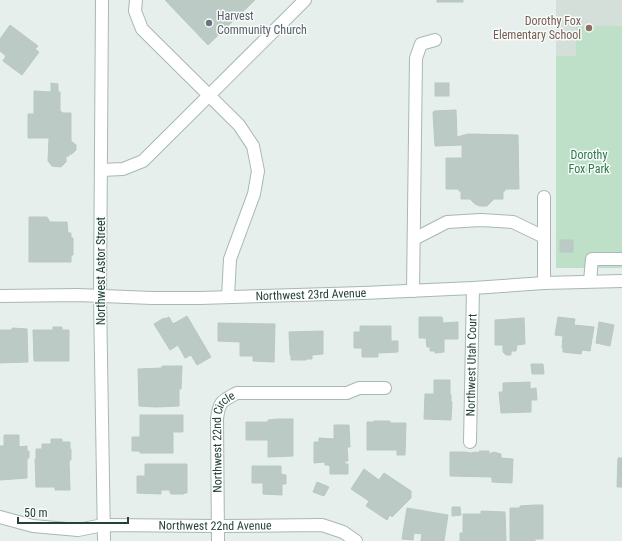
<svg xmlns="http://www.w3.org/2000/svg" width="622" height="541" font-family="'Roboto Condensed',sans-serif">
<rect width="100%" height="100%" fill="#e6efeb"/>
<rect fill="#d4dfda" x="556" y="0" width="66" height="56"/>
<path fill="#bfe0c8" d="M576,26H622V268H556V56H576Z"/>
<g fill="#bbcac4" stroke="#b8c9c2">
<path d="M165,0H255L208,45Z"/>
<rect x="437" y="0" width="26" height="2"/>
<path d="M10,25L38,46L35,49L39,52L22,75L3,61L6,56L0,51V39Z"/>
<path d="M51,83L58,84V92H60V111L63,113H71V141L76,145V150L72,154H69V156H66V162L61,167L52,166L48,161L49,138H28V114H34V91L51,92Z"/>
<rect x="435" y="83" width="14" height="13"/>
<path d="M456,110L457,137L468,134L518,135L519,189H505V191H503V199H494L487,206H480L475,204L470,199H461V191H459V189H446V158H462V145L435,146L433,113L434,111Z"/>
<path d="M29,217H47L50,222H67L68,233H71V238H73V255H71V262H29Z"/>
<rect x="560" y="240" width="13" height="12"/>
<path d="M187,316L211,357L197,365L191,355L185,358L178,345L170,350L154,324L164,318L165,319L169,317L173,324Z"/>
<path d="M419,317H442L443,323L458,322V339H444V352L435,353V351H430V347H427L426,338H419Z"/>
<path d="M558,317L575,319L574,325L594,327L590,351L582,350L581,354L563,352V348H562L563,336L555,335Z"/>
<path d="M524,318L525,344L517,345L516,351H511V355H506L503,352V345H495V320Z"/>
<path d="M599,322L614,325L610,346L596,343Z"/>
<path d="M218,323L275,324L274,362L253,361V356H240V342L218,341Z"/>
<path d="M360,326H391V341H398V352L378,353V357H362V348H354V332H360Z"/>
<path d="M53,327H62V330H69V361H34L33,330H53Z"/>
<path d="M12,328L27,329L28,362L0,363V330H12Z"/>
<path d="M323,331V354L312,355V359H306V360H291V355H290L289,332Z"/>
<path d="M531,364H543L544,374H532Z"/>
<path d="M162,366H182L181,389H179V406L156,407L139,406L138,369L162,368Z"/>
<path d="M434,380H450V394L451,395V402H452L451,420L424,419L425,394H434Z"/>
<path d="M530,382V389L536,388L537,400H531V412L501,413L499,392H503V383Z"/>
<path d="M140,415H183V432H169L173,433V453H140V451H132V437H140Z"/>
<path d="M278,419H293V456L268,457V440H246V422H268V420Z"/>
<path d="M374,421H390V423H406L405,455H397V450H367V422H374Z"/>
<path d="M334,425H349L350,447H347L348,461H345V464H348V474H330V466H329V465H325V462L314,463V442H319V438L334,439Z"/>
<path d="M4,435H19V447L27,446V451H29V458H27V478L0,480V446H4Z"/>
<path d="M51,439H62V442H70V449H71V460H69L70,490H55V487H36L35,459H36V449H42V444H51Z"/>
<path d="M479,451H489V454L494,452L501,454V458L513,459L512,483L492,482V477L450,476V452H465L471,453L476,452L479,453Z"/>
<path d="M618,458H622V487H617Z"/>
<path d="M145,464H187V493H184V494H171V493H170V490H161V494L137,493V476H145Z"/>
<path d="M252,466H281V474L286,475V484H282V495L263,494V483H252Z"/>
<path d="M364,469L379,480L384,473L411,491V498L392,517L390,515L387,520L366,506L369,501L351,489Z"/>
<path d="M317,482L329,487L324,496L313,492Z"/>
<path d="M535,505H543V539H535V541H510V508H520V506Z"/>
<path d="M452,507H460L461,515L452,516Z"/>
<path d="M407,508L448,515L444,541H421L422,534L414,533L413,540L402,539Z"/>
<path d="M481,511L505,512L506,541H460V533H463V514H481Z"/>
</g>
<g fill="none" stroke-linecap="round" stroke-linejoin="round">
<defs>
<g id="minor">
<path d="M102,0L100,297L104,541"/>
<path d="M136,0L135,11L142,29L239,125L253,146L258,171L254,194L230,259L228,297"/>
<path d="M101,170L123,169L143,161L305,0"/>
<path d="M544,197V283"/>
<path d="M414,239L447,222L481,220L513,222L544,237"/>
<path d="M590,281L592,259H622"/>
<path d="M413,291L416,58L421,44L435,40"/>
<path id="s1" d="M0,296L78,295L152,298H200L363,293L473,288L544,283L622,281"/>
<path id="s2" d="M470,442L473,288"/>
<path id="s3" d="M0,517L33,526L78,530L103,525L218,526L322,525L343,532L356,541"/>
<path id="s4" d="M218,541L217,419C219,401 222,401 237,393H347L359,388H385"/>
</g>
</defs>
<use href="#minor" stroke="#a8b8b2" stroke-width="14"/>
<use href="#minor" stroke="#fff" stroke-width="12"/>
</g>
<circle fill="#6b7280" stroke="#f7fbf9" stroke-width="1.5" cx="209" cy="23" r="4"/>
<circle fill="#8d6e63" stroke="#f7fbf9" stroke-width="1.5" cx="589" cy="28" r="4"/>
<g text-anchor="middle" stroke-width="3" stroke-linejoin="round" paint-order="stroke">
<g font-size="12" fill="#5b616d" stroke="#f7fbf9" text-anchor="start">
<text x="217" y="20">Harvest<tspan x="217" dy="14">Community Church</tspan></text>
</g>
<g font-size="12" fill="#785e54" stroke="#f7fbf9" text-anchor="end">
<text x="581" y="25">Dorothy Fox<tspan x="581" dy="14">Elementary School</tspan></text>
</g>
<g font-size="12" fill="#2d7a4b" stroke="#f7fbf9">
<text x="589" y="159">Dorothy<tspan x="589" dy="14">Fox Park</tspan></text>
</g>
<g font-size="12" fill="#24423a" stroke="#f7fbf9">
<text transform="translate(101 271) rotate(-90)" y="4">Northwest Astor Street</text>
<text dy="4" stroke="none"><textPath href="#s1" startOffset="311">Northwest 23rd Avenue</textPath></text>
<text dy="4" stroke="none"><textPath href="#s2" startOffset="77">Northwest Utah Court</textPath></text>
<text dy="4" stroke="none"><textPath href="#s4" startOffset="101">Northwest 22nd Circle</textPath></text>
<text dy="4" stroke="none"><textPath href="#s3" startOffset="217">Northwest 22nd Avenue</textPath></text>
</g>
</g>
<path d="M18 517v6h110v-6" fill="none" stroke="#24423a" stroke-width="2"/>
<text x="24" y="517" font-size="12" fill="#24423a" stroke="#f7fbf9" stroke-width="3" paint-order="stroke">50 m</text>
</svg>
